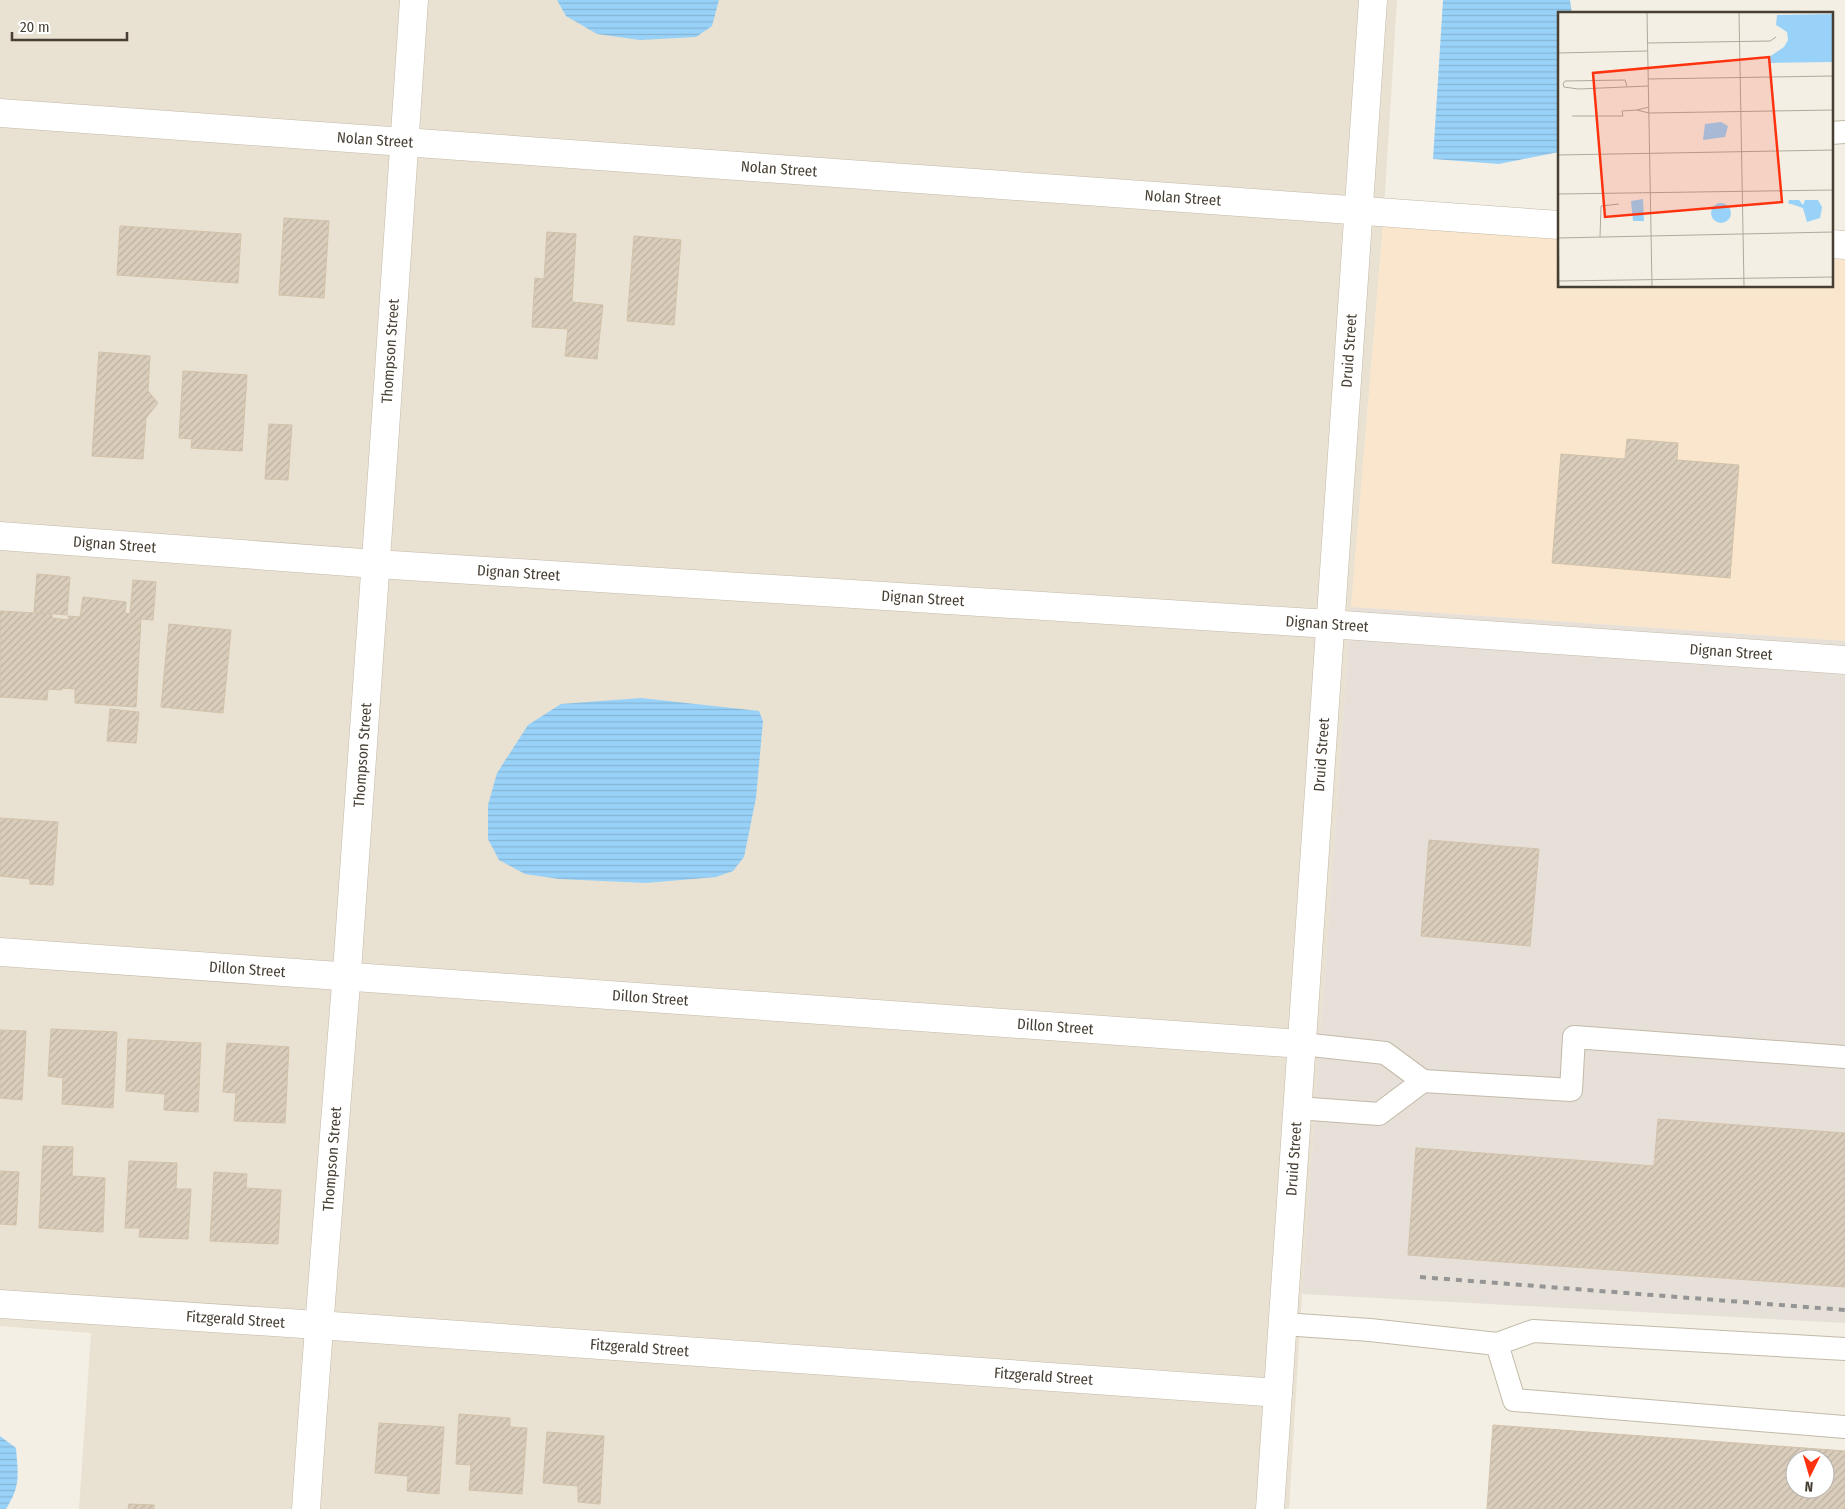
<svg xmlns="http://www.w3.org/2000/svg" width="1845" height="1509" font-family="'Fira Sans Condensed',sans-serif">
<defs>
<pattern id="water-rules" width="6" height="5" patternUnits="userSpaceOnUse" patternTransform="scale(1.25)"><rect width="6" height="5" fill="#99d2f8"/><path d="M0 2.5h6" fill="none" stroke="#85b5d5"/></pattern>
<pattern id="building-hatch" width="6" height="6" patternUnits="userSpaceOnUse" patternTransform="scale(1.25)"><rect width="6" height="6" fill="#dacdbb"/><path d="M-1 1l2-2M0 6l6-6M5 7l2-2" fill="none" stroke="#bcb1a1"/></pattern>
</defs>
<rect width="100%" height="100%" fill="#f4efe4"/>
<path fill="#e9e1d1" d="M0,0H1397L1383,225L1351,607L1302,1294L1289,1509H79L91,1333L0,1326Z"/>
<path fill="#f9e6cc" d="M1383,225L1559,238V286H1831V259L1845,260V641L1351,607Z"/>
<path fill="#e6e0d9" d="M1351,607L1845,641V1323L1302,1294Z"/>
<g fill="url(#water-rules)">
<path d="M557,0H719L712,26L696,37L640,40L597,34L566,16Z"/>
<path d="M1443,0H1570L1572,14H1559V152L1499,164L1433,159Z"/>
<path d="M641,698L759,711L763,721L756,798L744,857L733,871L716,877L646,883L559,879L525,874L499,860L488,839V805L497,773L528,725L561,704Z"/>
<path d="M0,1436L16,1448C18,1475 21,1485 6,1509H0Z"/>
</g>
<g fill="url(#building-hatch)" stroke="#d2c2aa" fill-rule="evenodd">
<path d="M284,218L329,221L324,298L279,295Z"/>
<path d="M120,226L241,234L238,283L117,275Z"/>
<path d="M547,232L576,234L572,302L603,305L597,359L565,356L568,329L532,327L535,278L544,279Z"/>
<path d="M634,236L681,240L674,325L627,321Z"/>
<path d="M99,352L150,356L148,391L158,403L146,418L143,459L92,456Z"/>
<path d="M183,371L247,375L242,451L191,448L192,439L179,438Z"/>
<path d="M269,424L292,425L288,480L265,479Z"/>
<path d="M1627,439L1678,443L1677,460L1739,465L1730,578L1552,563L1561,454L1625,459Z"/>
<path d="M37,574L70,577L67,615L34,612Z"/>
<path d="M133,580L156,582L153,620L141,619L136,707L75,703V689L62,688V690L48,689L47,700L0,697V611L52,614V618L69,620L68,616L80,617L83,597L126,602L125,613L130,614Z"/>
<path d="M169,624L231,630L223,713L161,707Z"/>
<path d="M110,709L139,712L136,743L107,741Z"/>
<path d="M0,818L58,822L53,885L30,884V879L0,876Z"/>
<path d="M1429,840L1539,849L1530,946L1421,936Z"/>
<path d="M51,1029L117,1032L113,1108L62,1104L63,1078L48,1076Z"/>
<path d="M0,1030L26,1031L22,1100L0,1098Z"/>
<path d="M128,1039L201,1043L198,1112L164,1110L165,1094L126,1091Z"/>
<path d="M227,1043L289,1047L285,1123L234,1121L236,1093L223,1092Z"/>
<path d="M1658,1119L1845,1133V1287L1408,1255L1416,1148L1654,1166Z"/>
<path d="M43,1146L73,1147L72,1176L105,1178L103,1232L39,1228Z"/>
<path d="M129,1161L177,1163L176,1189H191L188,1239L139,1237L140,1228H125Z"/>
<path d="M0,1171L19,1172L16,1225L0,1224Z"/>
<path d="M214,1172L247,1174L246,1188L281,1190L278,1244L210,1241Z"/>
<path d="M459,1414L510,1418V1427L527,1428L522,1494L469,1490L471,1465L456,1464Z"/>
<path d="M379,1423L444,1427L439,1494L407,1491L408,1476L375,1473Z"/>
<path d="M1493,1425L1845,1451V1509H1487ZM1795,1459H1825V1489H1795Z"/>
<path d="M547,1432L604,1436L600,1504L578,1502V1486L543,1483Z"/>
<path d="M129,1504L154,1505V1509H128Z"/>
</g>
<g fill="none" stroke-linecap="round" stroke-linejoin="round">
<defs>
<g id="service">
<path d="M1831,133L1845,132"/>
<path d="M1423,1081L1571,1090L1574,1037L1845,1057"/>
<path d="M1297,1108L1379,1114L1423,1081L1385,1053L1302,1044"/>
<path d="M1283,1324L1370,1330L1497,1344L1533,1331L1845,1349"/>
<path d="M1497,1344L1514,1400L1845,1427"/>
</g>
<g id="minor">
<path id="s1" d="M0,113L1559,225"/>
<path d="M1831,244L1845,245"/>
<path id="s2" d="M0,536L376,564L1329,624L1845,660"/>
<path id="s3" d="M0,952L1302,1044"/>
<path id="s4" d="M0,1304L318,1325L1278,1393"/>
<path id="s5" d="M306,1509C318,1329 333,1150 347,971C371,647 392,324 414,0"/>
<path id="s6" d="M1270,1509L1373,0"/>
</g>
</defs>
<use href="#service" stroke="#c3baa8" stroke-width="24"/>
<use href="#minor" stroke="#c3baa8" stroke-width="29"/>
<use href="#service" stroke="#fff" stroke-width="22"/>
<use href="#minor" stroke="#fff" stroke-width="28"/>
<path stroke="#959595" stroke-width="4" stroke-dasharray="6 6" stroke-linecap="butt" d="M1420,1277L1845,1310"/>
</g>
<g text-anchor="middle" stroke-width="4.5" stroke-linejoin="round" paint-order="stroke">
<g font-size="15" fill="#473f33" stroke="#fff">
<text dy="5" stroke="none"><textPath href="#s1" startOffset="376">Nolan Street</textPath></text>
<text dy="5" stroke="none"><textPath href="#s1" startOffset="781">Nolan Street</textPath></text>
<text dy="5" stroke="none"><textPath href="#s1" startOffset="1186">Nolan Street</textPath></text>
<text dy="5" stroke="none"><textPath href="#s6" startOffset="1161">Druid Street</textPath></text>
<text dy="5" stroke="none"><textPath href="#s5" startOffset="1161">Thompson Street</textPath></text>
<text dy="5" stroke="none"><textPath href="#s2" startOffset="115">Dignan Street</textPath></text>
<text dy="5" stroke="none"><textPath href="#s2" startOffset="520">Dignan Street</textPath></text>
<text dy="5" stroke="none"><textPath href="#s2" startOffset="925">Dignan Street</textPath></text>
<text dy="5" stroke="none"><textPath href="#s2" startOffset="1330">Dignan Street</textPath></text>
<text dy="5" stroke="none"><textPath href="#s2" startOffset="1735">Dignan Street</textPath></text>
<text dy="5" stroke="none"><textPath href="#s6" startOffset="756">Druid Street</textPath></text>
<text dy="5" stroke="none"><textPath href="#s5" startOffset="756">Thompson Street</textPath></text>
<text dy="5" stroke="none"><textPath href="#s3" startOffset="248">Dillon Street</textPath></text>
<text dy="5" stroke="none"><textPath href="#s3" startOffset="652">Dillon Street</textPath></text>
<text dy="5" stroke="none"><textPath href="#s3" startOffset="1058">Dillon Street</textPath></text>
<text dy="5" stroke="none"><textPath href="#s5" startOffset="351">Thompson Street</textPath></text>
<text dy="5" stroke="none"><textPath href="#s6" startOffset="351">Druid Street</textPath></text>
<text dy="5" stroke="none"><textPath href="#s4" startOffset="236">Fitzgerald Street</textPath></text>
<text dy="5" stroke="none"><textPath href="#s4" startOffset="641">Fitzgerald Street</textPath></text>
<text dy="5" stroke="none"><textPath href="#s4" startOffset="1046">Fitzgerald Street</textPath></text>
</g>
</g>
<g transform="translate(1558 12)">
<rect width="275" height="275" fill="#f4efe4"/>
<path d="M275,2V50L210,51L211,45L226,35L230,28L229,20L218,13L219,3ZM163,110L170,114L167,125L145,128L147,112ZM85,187L86,209H75L73,189ZM231,188H241L245,193L247,188H260L264,195L262,206L249,210L245,196L230,191ZM153 201a10 10 0 1 1 20 0a10 10 0 1 1-20 0Z" fill="#99d2f8"/>
<path fill="none" stroke="#afa99d" stroke-width="1" d="M89,1L94,274M181,1L186,274M89,31L212,29L218,25M0,41L89,39M90,67L275,64M69,74L67,68L7,69L5,72L6,75L20,77L90,74M91,95L79,98L91,101L275,98M14,104H65L64,99L79,98M0,143L275,138M0,182L275,178M0,189L1,274M42,225L43,194L61,192M0,226L275,220M0,269L275,265"/>
<path fill="#ff3210" fill-opacity="0.15" stroke="#ff3210" stroke-width="2.5" d="M211,45L224,190L47,205L35,61Z"/>
<rect width="275" height="275" fill="none" stroke="#473f33" stroke-width="2.5"/>
</g>
<g transform="translate(1810 1474) rotate(185)"><circle r="24" fill="#ffffff" stroke="#b5b2ad"/>
<path d="M0-4L9 19L0 12L-9 19Z" fill="#ff3210"/>
<text y="-8" font-size="14" font-weight="bold" text-anchor="middle" fill="#473f33">N</text>
</g>
<path d="M12 32v8h115v-8" fill="none" stroke="#473f33" stroke-width="2.5"/>
<text x="20" y="32" font-size="15" fill="#473f33" stroke="#ffffff" stroke-width="4" paint-order="stroke">20 m</text>
</svg>
